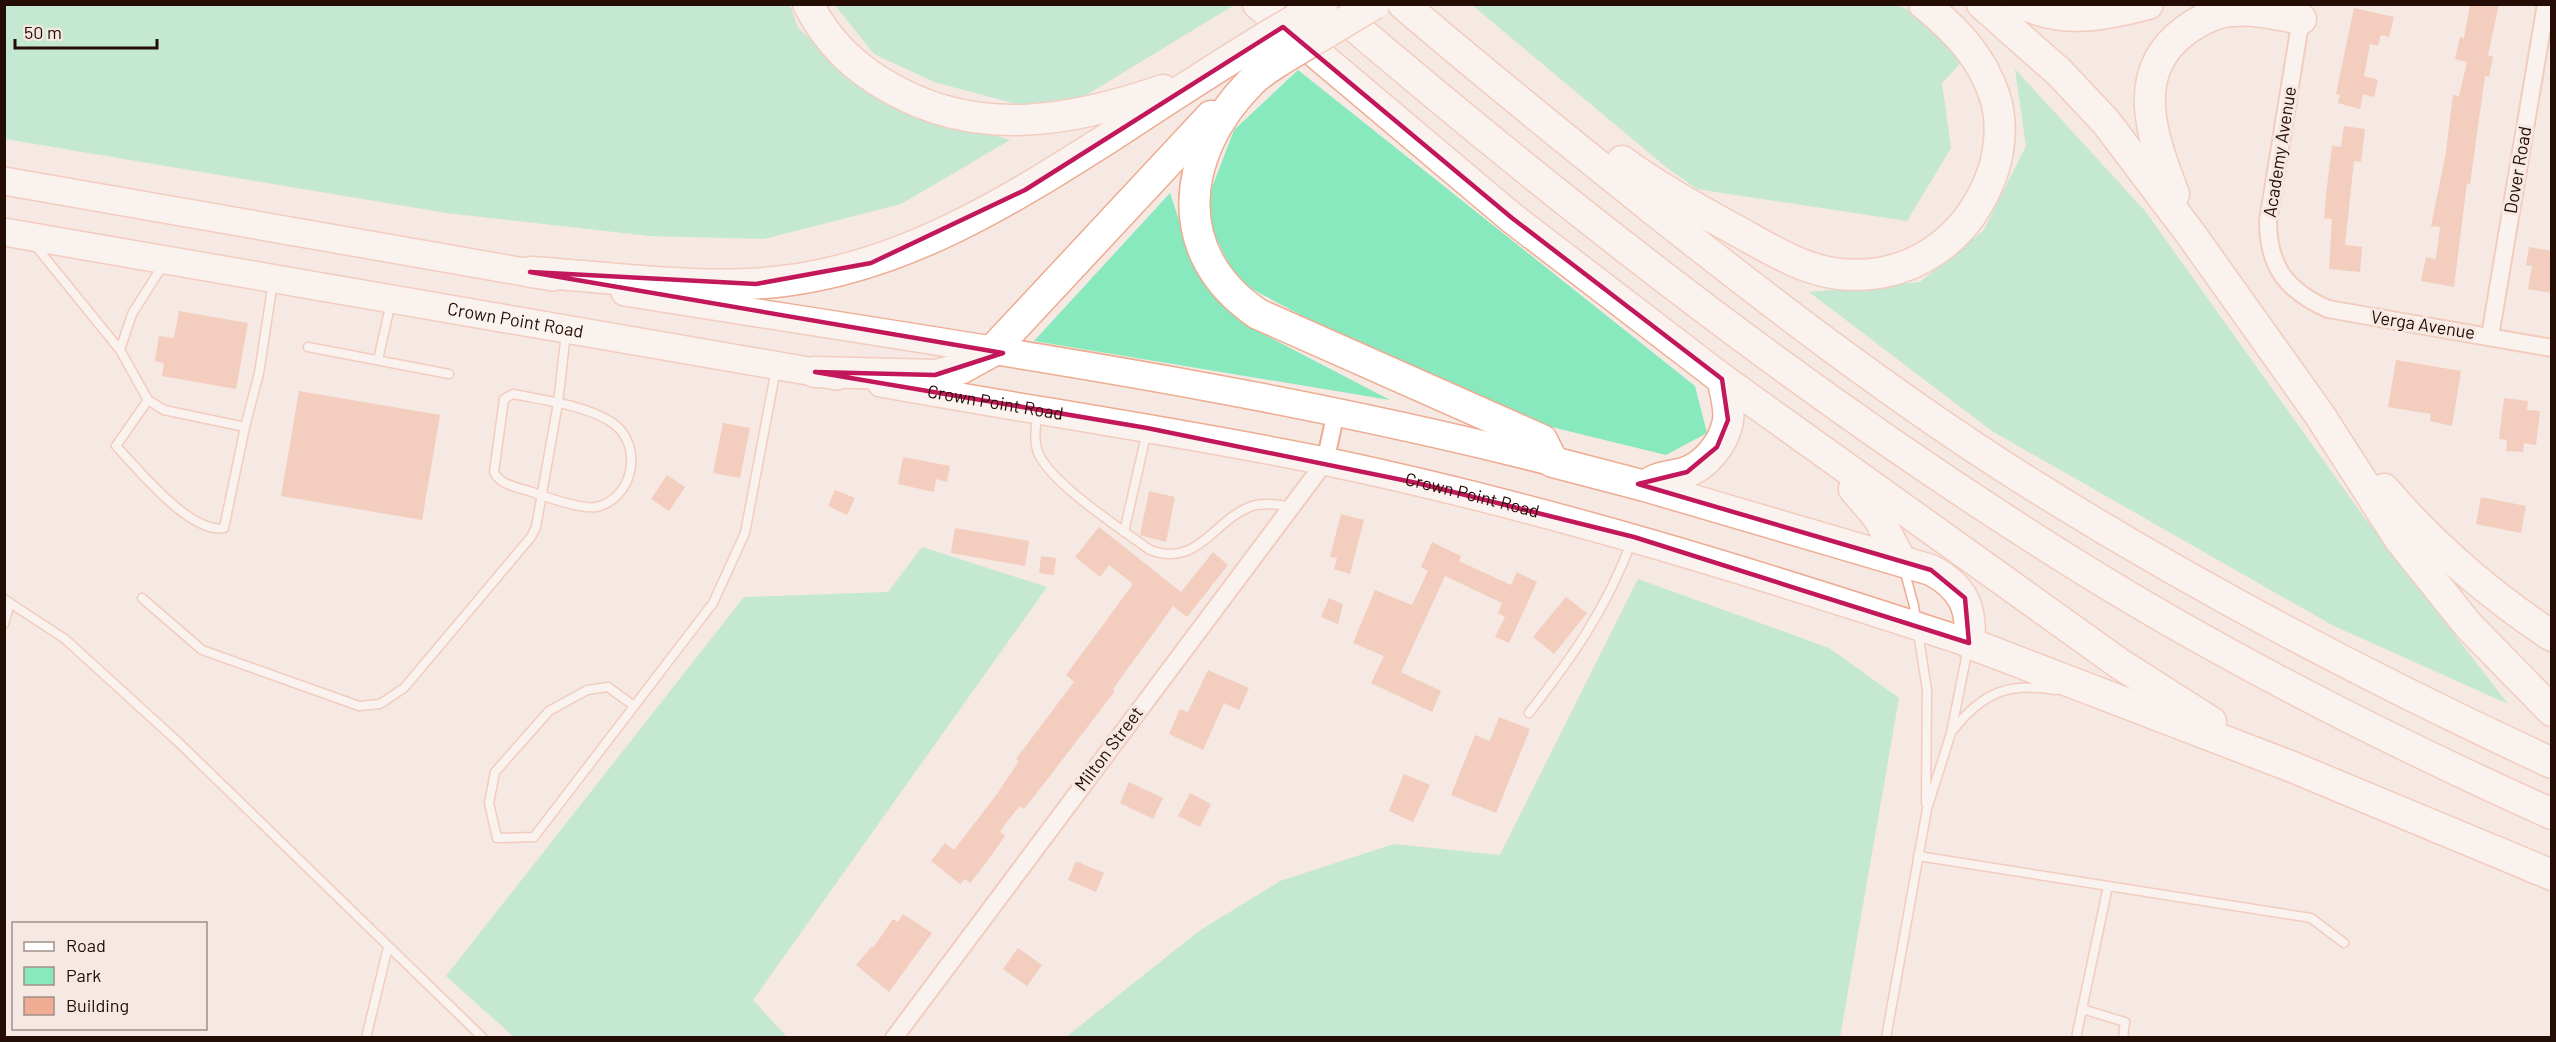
<svg xmlns="http://www.w3.org/2000/svg" width="2556" height="1042" font-family="Barlow,sans-serif">
<rect width="100%" height="100%" fill="#f6e8e2"/>
<g fill="#88e9be">
<path d="M1236,4L1083,97L1020,105L934,82L874,54L835,5Z"/>
<path d="M4,5H790L798,28L883,102L1010,140L901,204L764,239L650,236L447,213L5,139Z"/>
<path d="M1472,5H1897L1928,19L1968,55L1942,83L1951,148L1907,221L1697,189L1666,167Z"/>
<path d="M2015,69L2145,211L2364,517L2508,704L2332,625L1992,431L1809,292L1920,282L1984,230L2026,146Z"/>
<path d="M1298,70L1695,386L1707,433L1666,455L1515,418L1310,320L1237,281L1203,211L1234,130Z"/>
<path d="M1170,193L1195,268L1250,327L1390,400L1034,341Z"/>
<path d="M922,547L1047,587L753,1000L787,1037H514L446,976L744,597L888,592Z"/>
<path d="M1638,579L1829,648L1899,698L1840,1037H1066L1199,931L1280,881L1394,844L1500,855Z"/>
</g>
<g fill="#efae93">
<path d="M2470,4H2499L2488,55L2493,57L2489,77L2485,76L2470,184L2467,183L2454,287L2421,281L2426,257L2436,259L2440,227L2431,226L2446,152L2453,95L2459,96L2467,62L2455,59L2460,37L2464,38Z"/>
<path d="M2354,8L2394,17L2389,37L2381,35L2378,46L2370,44L2364,76L2378,80L2374,97L2363,94L2360,109L2338,103L2340,95L2336,94Z"/>
<path d="M2344,126L2365,129L2361,162L2354,161L2345,245L2362,247L2360,272L2329,269L2332,219L2324,218L2327,187L2332,146L2341,147Z"/>
<path d="M2529,247L2552,251V293L2528,289L2532,266L2526,265Z"/>
<path d="M179,311L248,323L236,389L162,376L164,363L155,361L159,336L174,338Z"/>
<path d="M2396,360L2461,371L2452,426L2430,421L2431,414L2388,407Z"/>
<path d="M299,391L440,415L422,520L281,496Z"/>
<path d="M2504,398L2528,401L2527,410L2540,411L2536,445L2524,443L2523,452L2506,451L2507,440L2499,439Z"/>
<path d="M723,423L750,428L740,478L713,473Z"/>
<path d="M903,457L950,466L947,482L936,479L934,492L898,484Z"/>
<path d="M667,475L685,487L669,511L651,499Z"/>
<path d="M835,490L855,498L847,515L828,506Z"/>
<path d="M1149,491L1175,497L1166,542L1140,535Z"/>
<path d="M2481,497L2526,506L2521,533L2476,524Z"/>
<path d="M1341,514L1364,520L1350,574L1334,569L1337,558L1330,557Z"/>
<path d="M1099,527L1181,592L1213,552L1228,565L1187,617L1173,606L1113,689L1115,691L1046,781L1024,809L1020,806L1009,819L1000,832L1005,836L986,863L970,883L965,879L960,884L931,861L945,843L954,850L997,794L1019,761L1016,759L1074,682L1066,675L1133,584L1109,565L1100,577L1075,557Z"/>
<path d="M955,528L1029,541L1025,566L951,553Z"/>
<path d="M1432,542L1461,556L1459,561L1511,585L1517,572L1537,582L1509,643L1495,637L1505,617L1498,613L1502,603L1445,576L1401,672L1441,691L1432,712L1371,683L1384,656L1353,643L1375,590L1412,605L1428,571L1421,567Z"/>
<path d="M1041,556L1056,558L1054,575L1039,573Z"/>
<path d="M1566,597L1587,613L1554,654L1533,637Z"/>
<path d="M1329,598L1343,604L1338,624L1321,617Z"/>
<path d="M1208,670L1249,688L1239,710L1224,703L1203,750L1169,734L1180,709L1188,712Z"/>
<path d="M1499,717L1530,729L1496,813L1451,795L1475,735L1490,741Z"/>
<path d="M1404,774L1430,785L1413,822L1389,811Z"/>
<path d="M1129,782L1163,798L1153,819L1120,803Z"/>
<path d="M1190,793L1211,804L1200,827L1178,816Z"/>
<path d="M1076,861L1104,873L1096,892L1068,880Z"/>
<path d="M903,914L932,933L889,992L856,965L872,946L873,948L893,919L898,922Z"/>
<path d="M1018,948L1042,965L1027,986L1003,969Z"/>
</g>
<g fill="none" stroke-linecap="round" stroke-linejoin="round">
<defs>
<g id="service">
<path d="M34,244L120,350L148,400L164,410L245,427L259,373L273,282"/>
<path d="M308,347L449,374"/>
<path d="M120,350L132,314L163,265"/>
<path d="M378,360L391,302"/>
<path d="M513,394C543,400 590,406 614,424C644,447 633,499 596,507C582,510 543,496 529,491C517,487 500,485 494,472L504,399Z"/>
<path d="M148,400L116,446C139,470 190,534 224,528L245,427"/>
<path d="M1037,414C1036,428 1033,442 1039,455C1056,487 1120,528 1150,550C1199,568 1213,520 1252,506C1264,502 1278,505 1290,506"/>
<path d="M1124,532L1147,431"/>
<path d="M1904,569L1914,606L1927,690L1926,803"/>
<path d="M142,598L202,650L359,706L380,704L404,688L531,537L536,527L558,403L566,333"/>
<path d="M4,599L65,639L177,741L483,1038"/>
<path d="M4,624L10,603"/>
<path d="M634,706L608,687L587,690L549,711L495,772L489,803L497,838L534,837L713,603L745,533L776,369"/>
<path d="M1529,713C1573,656 1605,611 1631,543"/>
<path d="M1953,730C1983,692 2009,682 2056,690"/>
<path d="M1918,856L2311,918L2344,943"/>
<path d="M2082,1009L2125,1022L2123,1038"/>
<path d="M366,1038L388,947"/>
<path d="M1886,1038L1927,809L1951,733L1968,648"/>
<path d="M2076,1038L2108,886"/>
</g>
<g id="minor">
<path d="M2302,12L2268,221C2268,267 2287,291 2328,309L2552,348"/>
<path d="M2490,336L2546,4"/>
<path d="M894,1038L1325,462L1336,412"/>
</g>
<g id="trunk">
<path d="M4,181L553,277"/>
<path id="s1" d="M4,232L837,376"/>
<path d="M625,292C935,342 1249,384 1553,462"/>
<path id="s2" d="M881,383C1029,410 1177,431 1324,461C1544,507 1756,573 1969,643"/>
</g>
<g id="motorway">
<path d="M808,4C828,43 855,69 894,90C981,138 1073,121 1163,90"/>
<path d="M1258,4L1512,218L1722,379L2120,664L2211,722"/>
<path d="M1328,4C1568,209 1818,405 2086,571C2235,663 2392,742 2552,814"/>
<path d="M1403,4C1484,74 1567,140 1650,207C1770,302 1891,395 2020,477C2191,585 2368,678 2552,763"/>
<path d="M1982,4L2059,72L2106,122L2190,233L2319,414L2400,540L2468,625L2552,711"/>
<path d="M2023,4C2066,24 2105,15 2148,4"/>
<path d="M1287,56C1275,64 1260,72 1250,83C1180,154 1169,254 1258,314L1542,440L1553,462L1645,486L1931,570C1963,587 1973,608 1969,643L2290,766L2552,875"/>
<path d="M1622,161C1659,188 1699,210 1739,232C1770,249 1803,270 1839,274C1909,281 1966,242 1991,177C2000,153 2003,122 1995,97C1982,57 1957,31 1924,4"/>
<path d="M2174,194C2153,139 2127,73 2186,30C2200,20 2215,12 2232,11C2255,9 2279,15 2301,19"/>
<path d="M530,272C612,277 702,291 784,281C906,266 1011,200 1113,135C1163,102 1214,69 1266,37"/>
<path d="M815,372L935,375L960,369L991,352L1211,116"/>
<path d="M1645,486C1658,476 1669,477 1684,473C1706,466 1724,443 1728,421C1730,407 1725,392 1722,379"/>
<path d="M1854,489L1878,517L1900,559"/>
<path d="M2384,489C2433,546 2488,594 2552,636"/>
</g>
</defs>
<use href="#service" stroke="#edac91" stroke-width="11"/>
<use href="#minor" stroke="#edac91" stroke-width="20"/>
<use href="#trunk" stroke="#edac91" stroke-width="30"/>
<use href="#motorway" stroke="#edac91" stroke-width="33"/>
<use href="#service" stroke="#fff" stroke-width="8"/>
<use href="#minor" stroke="#fff" stroke-width="16"/>
<use href="#trunk" stroke="#fff" stroke-width="27"/>
<use href="#motorway" stroke="#fff" stroke-width="30"/>
<defs>
<g id="motorway-bridge">
<path d="M1266,37L1322,4"/>
<path d="M1287,56L1374,4"/>
</g>
</defs>
<use href="#motorway-bridge" stroke="#edac91" stroke-width="33" stroke-linecap="butt"/>
<use href="#motorway-bridge" stroke="#fff" stroke-width="30"/>
</g>
<path d="M0 0H2556V1042H0ZM1283,27L1512,218L1722,379L1728,420L1717,447L1687,472L1638,484L1931,570L1965,598L1969,643L1634,537L1417,483L1147,428L815,372L935,375L1003,353L530,272L756,284L871,263L1025,190Z" fill="#f6e8e2" fill-opacity=".55" fill-rule="evenodd"/>
<path fill="none" stroke="#c2185b" stroke-width="4.5" stroke-linejoin="round" d="M1283,27L1512,218L1722,379L1728,420L1717,447L1687,472L1638,484L1931,570L1965,598L1969,643L1634,537L1417,483L1147,428L815,372L935,375L1003,353L530,272L756,284L871,263L1025,190Z"/>
<g text-anchor="middle" stroke-width="6" stroke-linejoin="round" paint-order="stroke">
<g font-size="18" fill="#230d04" stroke="#f6e8e2">
<text transform="translate(2280 152) rotate(-81)" y="6">Academy Avenue</text>
<text transform="translate(2518 170) rotate(-80)" y="6">Dover Road</text>
<text dy="6" stroke="none"><textPath href="#s1" startOffset="519">Crown Point Road</textPath></text>
<text transform="translate(2423 325) rotate(9)" y="6">Verga Avenue</text>
<text dy="6" stroke="none"><textPath href="#s2" startOffset="116">Crown Point Road</textPath></text>
<text dy="6" stroke="none"><textPath href="#s2" startOffset="602">Crown Point Road</textPath></text>
<text transform="translate(1109 749) rotate(-53)" y="6">Milton Street</text>
</g>
</g>
<rect width="2556" height="1042" fill="none" stroke="#230d04" stroke-width="12"/>
<rect x="12" y="922" width="195" height="108" fill="#f6e8e2" stroke="#a29089" stroke-width="1.5"/>
<rect x="24" y="942" width="30" height="9" fill="#ffffff" stroke="#a29089" stroke-width="1.5"/>
<text x="66" y="952" font-size="18" fill="#230d04">Road</text>
<rect x="24" y="967" width="30" height="18" fill="#88e9be" stroke="#a29089" stroke-width="1.5"/>
<text x="66" y="982" font-size="18" fill="#230d04">Park</text>
<rect x="24" y="997" width="30" height="18" fill="#efae93" stroke="#a29089" stroke-width="1.5"/>
<text x="66" y="1012" font-size="18" fill="#230d04">Building</text>
<path d="M15 39v9h142v-9" fill="none" stroke="#230d04" stroke-width="3"/>
<text x="24" y="39" font-size="18" fill="#230d04" stroke="#f6e8e2" stroke-width="4.5" paint-order="stroke">50 m</text>
</svg>
